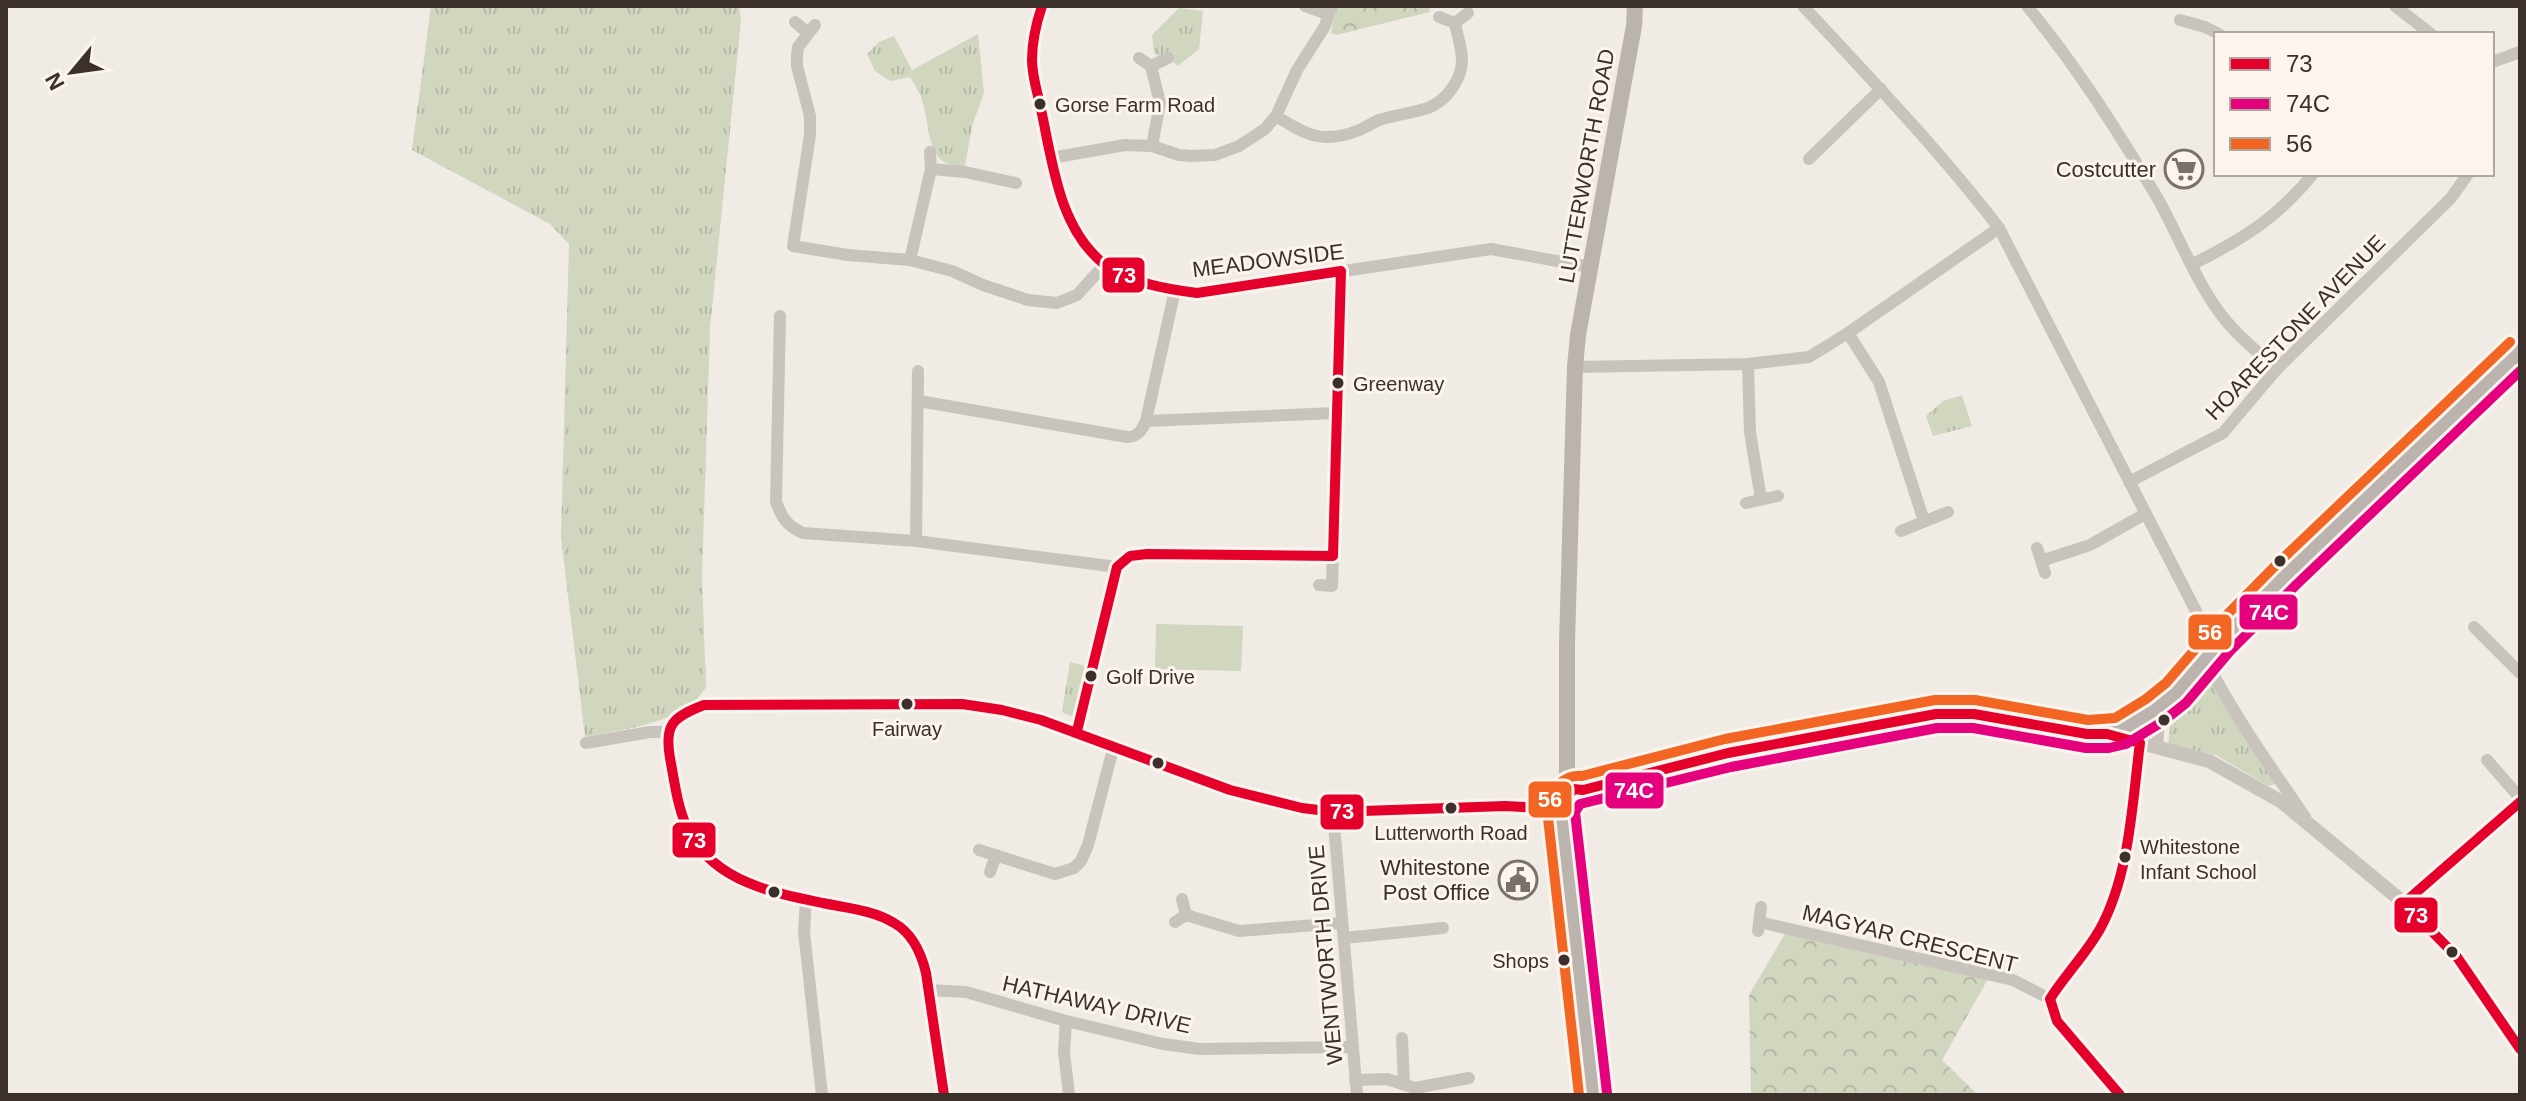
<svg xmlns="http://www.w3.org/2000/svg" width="2526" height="1101" font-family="Arial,sans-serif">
<defs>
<pattern id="grass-tufts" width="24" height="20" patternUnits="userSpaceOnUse" patternTransform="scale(2)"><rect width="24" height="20" fill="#d1d6bf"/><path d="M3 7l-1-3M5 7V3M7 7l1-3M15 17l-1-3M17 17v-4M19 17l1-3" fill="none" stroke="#b4b8a4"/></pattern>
<pattern id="forest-crowns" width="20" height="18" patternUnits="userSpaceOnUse" patternTransform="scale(2)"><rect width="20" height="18" fill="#d1d6bf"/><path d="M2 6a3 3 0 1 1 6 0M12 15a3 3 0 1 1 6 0" fill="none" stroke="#b4b8a4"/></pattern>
</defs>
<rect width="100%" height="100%" fill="#f0ebe5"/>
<g fill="url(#grass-tufts)">
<path d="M431,6H739L741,20L710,328L702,577L706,687C685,724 623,729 585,737L561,537L569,244L550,224L412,150Z"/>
<path d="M1179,8L1203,11L1199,49L1178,66L1168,58L1154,54L1152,35Z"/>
<path d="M978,34L984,93L972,126L965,166C925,169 931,127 922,100C920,92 914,84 910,77L890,81L875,71L867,54L879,42L894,36L912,70Z"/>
<path d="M1962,395L1972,426L1933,436L1926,416L1943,401Z"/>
<path d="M1070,662L1085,666L1075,714L1071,716L1062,712Z"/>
<path d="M2204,669L2276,784L2268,786L2216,755L2168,744L2173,709Z"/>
</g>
<g fill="url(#forest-crowns)">
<path d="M1336,6H1429L1430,12L1336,35L1331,33Z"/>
<path d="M1786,932L1988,979L1942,1060L1978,1095H1751L1749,995Z"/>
</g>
<path fill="#d1d6bf" d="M1156,624L1243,626L1241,671L1155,669Z"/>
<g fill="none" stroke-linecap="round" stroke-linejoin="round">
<g stroke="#c9c3be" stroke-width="12">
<path d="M1042,6C1035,26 1031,44 1032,66L1059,193L1082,242L1105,264L1129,278L1175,290L1197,293L1491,249L1590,267"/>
<path d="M1305,6L1328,14"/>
<path d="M1803,6C1870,78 1939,150 1999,228L2197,613L2207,630L2220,642"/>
<path d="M2027,6C2076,65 2120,134 2158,199C2180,238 2198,288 2227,322C2242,340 2260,354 2277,369"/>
<path d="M2395,6L2431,34"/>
<path d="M1439,17L1455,23L1468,13"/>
<path d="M2180,20L2205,27L2219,34"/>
<path d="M795,22L808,33"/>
<path d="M815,25L798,47L797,55V66L810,116V135L793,246L848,255L910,260L952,271L983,285L1028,300L1057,303L1077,295L1105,264"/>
<path d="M1139,58L1151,66L1168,58"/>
<path d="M2492,62L2520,52"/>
<path d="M1151,66L1160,103L1152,146"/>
<path d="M1276,116C1306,135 1322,144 1357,131C1365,128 1372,123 1379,120C1395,115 1412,113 1428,108C1446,101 1462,80 1462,60C1462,48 1457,35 1455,23"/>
<path d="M1051,158L1125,145L1152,146L1179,155L1191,156L1215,155L1239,146L1265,129L1276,116L1297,70L1325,26L1331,6"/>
<path d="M1809,159L1881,89"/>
<path d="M931,169L965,172L1016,183"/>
<path d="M910,260L931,169L930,152"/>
<path d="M2193,264C2243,239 2277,218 2313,174"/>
<path d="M780,316L776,501C781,517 787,526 803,533L916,541L1117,567"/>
<path d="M1848,333L1879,382L1924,521"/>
<path d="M1748,364L1750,432L1761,499"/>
<path d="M1575,367L1748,364L1809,357L1848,333L1999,228"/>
<path d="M919,401L1127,437C1138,437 1142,430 1146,421L1175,290"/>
<path d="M1146,421L1336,413"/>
<path d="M2129,482L2223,433L2277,369L2451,198L2468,174"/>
<path d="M1746,503L1778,496"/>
<path d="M1901,531L1948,512"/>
<path d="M916,541L918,371"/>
<path d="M2037,548L2045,573"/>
<path d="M2041,561L2090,545L2145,514"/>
<path d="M1319,585L1332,586L1341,271"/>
<path d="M2474,627L2520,673"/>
<path d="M2205,659C2234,715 2269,765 2305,817"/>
<path d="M1077,731L1117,567C1125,555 1134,554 1147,554L1333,556"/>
<path d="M586,743L650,732H667"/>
<path d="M2157,747L2160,707"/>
<path d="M2487,760L2520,798"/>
<path d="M1333,812L1357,1095"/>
<path d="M979,850L1055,874L1074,868L1081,861L1088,845L1114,745"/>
<path d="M990,872L996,855"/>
<path d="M806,899L804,932L822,1095"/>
<path d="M2404,903L2520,802"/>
<path d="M1186,915L1239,931L1342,923"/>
<path d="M1175,922L1186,915L1182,899"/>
<path d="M1759,922L2013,980L2050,999"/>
<path d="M1758,931L1761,907"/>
<path d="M1344,938L1443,928"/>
<path d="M928,990L966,992L1066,1021L1163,1044L1200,1049L1353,1047"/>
<path d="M1066,1021L1064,1052L1069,1095"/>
<path d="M1402,1038L1404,1084"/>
<path d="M1355,1080L1387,1079L1415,1088L1469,1078"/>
<path d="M944,1095C939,1065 934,1035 930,1004C928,991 927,976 923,962C919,950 914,940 905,931C888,915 866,912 843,907C791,896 715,887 690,834C679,810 675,782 670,757C662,722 674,716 704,705L962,704C1071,714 1164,777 1269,801C1290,806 1314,812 1335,812C1410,814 1486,799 1561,809"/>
<path d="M2120,1095L2057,1021L2050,999C2067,970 2091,949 2105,918C2127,868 2132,798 2140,743"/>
</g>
<path stroke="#c9c3be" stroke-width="14" d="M2107,734L2209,761L2282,802L2404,903L2433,930L2467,970L2520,1049"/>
<g stroke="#bab3ae" stroke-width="16">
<path d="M1573,789L1583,790L1728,753L1936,714H1974L2087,734H2107L2120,731L2154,711L2176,693L2220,642L2287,574L2520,352"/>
<path d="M1573,789L1567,777V643L1575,367L1578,335L1634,26L1635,6"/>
<path d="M1573,789L1561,809L1593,1095"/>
</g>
<defs>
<g id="bus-1">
<path d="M1042,6C1036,24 1032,41 1032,60C1032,78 1039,97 1042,114C1053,166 1060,229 1104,264C1130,283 1166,289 1197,293L1341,271L1333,556L1147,554L1130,556L1117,567L1077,731"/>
<path d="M2520,802L2404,903L2457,957L2520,1049"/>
<path d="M944,1095L926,973C921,952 912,933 894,923C873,910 846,908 823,903C774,893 717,882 691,835C678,813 675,784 670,758C664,724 673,717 704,705L962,704L1002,710L1041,720L1230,790L1302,808L1335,812L1505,806L1561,809L1573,789L1583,790L1728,753L1936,714H1974L2087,734H2107L2140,743C2132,804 2130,874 2100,929C2086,954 2065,975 2050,999L2057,1021L2120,1095"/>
</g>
<path id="bus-2" d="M1607,1093L1575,812L1580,804L1731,767L1937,728H1973L2086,748H2109L2126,744L2162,722L2186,703L2230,651L2297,584L2520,371"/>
<path id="bus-3" d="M1579,1095L1547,809C1551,791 1562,774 1582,776L1725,739L1935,700H1975L2088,720L2115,718L2146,699L2166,683L2210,632L2277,564L2510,342"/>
</defs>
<use href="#bus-1" stroke="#fbf5ee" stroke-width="16"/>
<use href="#bus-2" stroke="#fbf5ee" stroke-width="16"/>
<use href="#bus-3" stroke="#fbf5ee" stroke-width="16"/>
<use href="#bus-1" stroke="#e4002b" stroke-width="10"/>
<use href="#bus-2" stroke="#e5007d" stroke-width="10"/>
<use href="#bus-3" stroke="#f26522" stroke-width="10"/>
</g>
<defs>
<symbol id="supermarket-ring" viewBox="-11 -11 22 22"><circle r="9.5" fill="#fbf5ee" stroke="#7a716c" stroke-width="1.5"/><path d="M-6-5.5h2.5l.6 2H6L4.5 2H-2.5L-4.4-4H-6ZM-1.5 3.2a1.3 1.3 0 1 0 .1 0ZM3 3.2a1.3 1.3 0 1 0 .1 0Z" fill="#7a716c"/></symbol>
<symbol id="civic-ring" viewBox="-11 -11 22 22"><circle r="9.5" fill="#fbf5ee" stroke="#7a716c" stroke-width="1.5"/><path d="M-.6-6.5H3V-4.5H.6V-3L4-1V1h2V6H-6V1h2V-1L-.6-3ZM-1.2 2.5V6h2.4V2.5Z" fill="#7a716c"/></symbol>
</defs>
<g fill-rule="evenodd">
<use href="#supermarket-ring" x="2162" y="147" width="44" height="44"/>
<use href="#civic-ring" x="1496" y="858" width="44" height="44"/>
</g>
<g fill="#3b302b" stroke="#fbf5ee" stroke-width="3">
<circle cx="1040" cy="104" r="7"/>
<circle cx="1338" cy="383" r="7"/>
<circle cx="2280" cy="561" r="7"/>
<circle cx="1091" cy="676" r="7"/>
<circle cx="907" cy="704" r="7"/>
<circle cx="2164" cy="720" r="7"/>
<circle cx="1158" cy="763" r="7"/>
<circle cx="1451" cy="808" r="7"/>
<circle cx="2125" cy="857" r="7"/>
<circle cx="774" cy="892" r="7"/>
<circle cx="2452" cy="952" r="7"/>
<circle cx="1564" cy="960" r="7"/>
</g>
<g text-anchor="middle" stroke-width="6" stroke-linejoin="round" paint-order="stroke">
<g font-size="20" fill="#3b302b" stroke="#fbf5ee" text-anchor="start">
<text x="1055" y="112">Gorse Farm Road</text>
<text x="1353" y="391">Greenway</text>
<text x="1106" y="684">Golf Drive</text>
<text x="907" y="736" text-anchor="middle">Fairway</text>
<text x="1451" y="840" text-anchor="middle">Lutterworth Road</text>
<text x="2140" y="854">Whitestone<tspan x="2140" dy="25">Infant School</tspan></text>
<text x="1549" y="968" text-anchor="end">Shops</text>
</g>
<g font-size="22" fill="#3b302b" stroke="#fbf5ee">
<text transform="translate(1586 166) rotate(-80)" y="8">LUTTERWORTH ROAD</text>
<text transform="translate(1268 260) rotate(-7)" y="8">MEADOWSIDE</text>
<text transform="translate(2295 327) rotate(-46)" y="8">HOARESTONE AVENUE</text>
<text transform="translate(1910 938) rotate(14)" y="8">MAGYAR CRESCENT</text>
<text transform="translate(1325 955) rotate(-95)" y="8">WENTWORTH DRIVE</text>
<text transform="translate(1097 1004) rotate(13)" y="8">HATHAWAY DRIVE</text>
</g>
<g font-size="22" fill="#3b302b" stroke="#fbf5ee" text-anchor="end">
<text x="2156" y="177">Costcutter</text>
<text x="1490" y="875">Whitestone<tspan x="1490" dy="25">Post Office</tspan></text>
</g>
</g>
<g stroke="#fbf5ee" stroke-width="3">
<rect x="1101" y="256" width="45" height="38" rx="8" fill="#e4002b"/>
<rect x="2238" y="593" width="61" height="38" rx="8" fill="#e5007d"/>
<rect x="2187" y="613" width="46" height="38" rx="8" fill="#f26522"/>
<rect x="1604" y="771" width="61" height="39" rx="8" fill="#e5007d"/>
<rect x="1527" y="780" width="46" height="39" rx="8" fill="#f26522"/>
<rect x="1319" y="793" width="46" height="38" rx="8" fill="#e4002b"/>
<rect x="671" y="821" width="46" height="38" rx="8" fill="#e4002b"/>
<rect x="2393" y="896" width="46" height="38" rx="8" fill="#e4002b"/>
</g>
<g font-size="22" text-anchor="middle" font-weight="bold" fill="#fff">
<text x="1124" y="283">73</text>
<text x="2269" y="620">74C</text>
<text x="2210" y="640">56</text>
<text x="1634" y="798">74C</text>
<text x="1550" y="807">56</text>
<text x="1342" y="819">73</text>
<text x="694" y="848">73</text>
<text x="2416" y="923">73</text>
</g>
<rect width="2526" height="1101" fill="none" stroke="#3b302b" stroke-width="16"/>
<rect x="2214" y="32" width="280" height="144" fill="#fbf5ee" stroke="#aea6a0" stroke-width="2"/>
<rect x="2230" y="58" width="40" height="12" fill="#e4002b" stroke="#aea6a0" stroke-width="2"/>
<text x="2286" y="72" font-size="24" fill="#3b302b">73</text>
<rect x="2230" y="98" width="40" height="12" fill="#e5007d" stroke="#aea6a0" stroke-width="2"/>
<text x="2286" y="112" font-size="24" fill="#3b302b">74C</text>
<rect x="2230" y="138" width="40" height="12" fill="#f26522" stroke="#aea6a0" stroke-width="2"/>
<text x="2286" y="152" font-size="24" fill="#3b302b">56</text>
<g transform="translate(72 72) rotate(241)" stroke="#fbf5ee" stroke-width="6" paint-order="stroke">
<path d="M0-6L14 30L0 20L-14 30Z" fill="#3b302b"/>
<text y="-12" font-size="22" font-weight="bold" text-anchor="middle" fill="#3b302b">N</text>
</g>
</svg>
